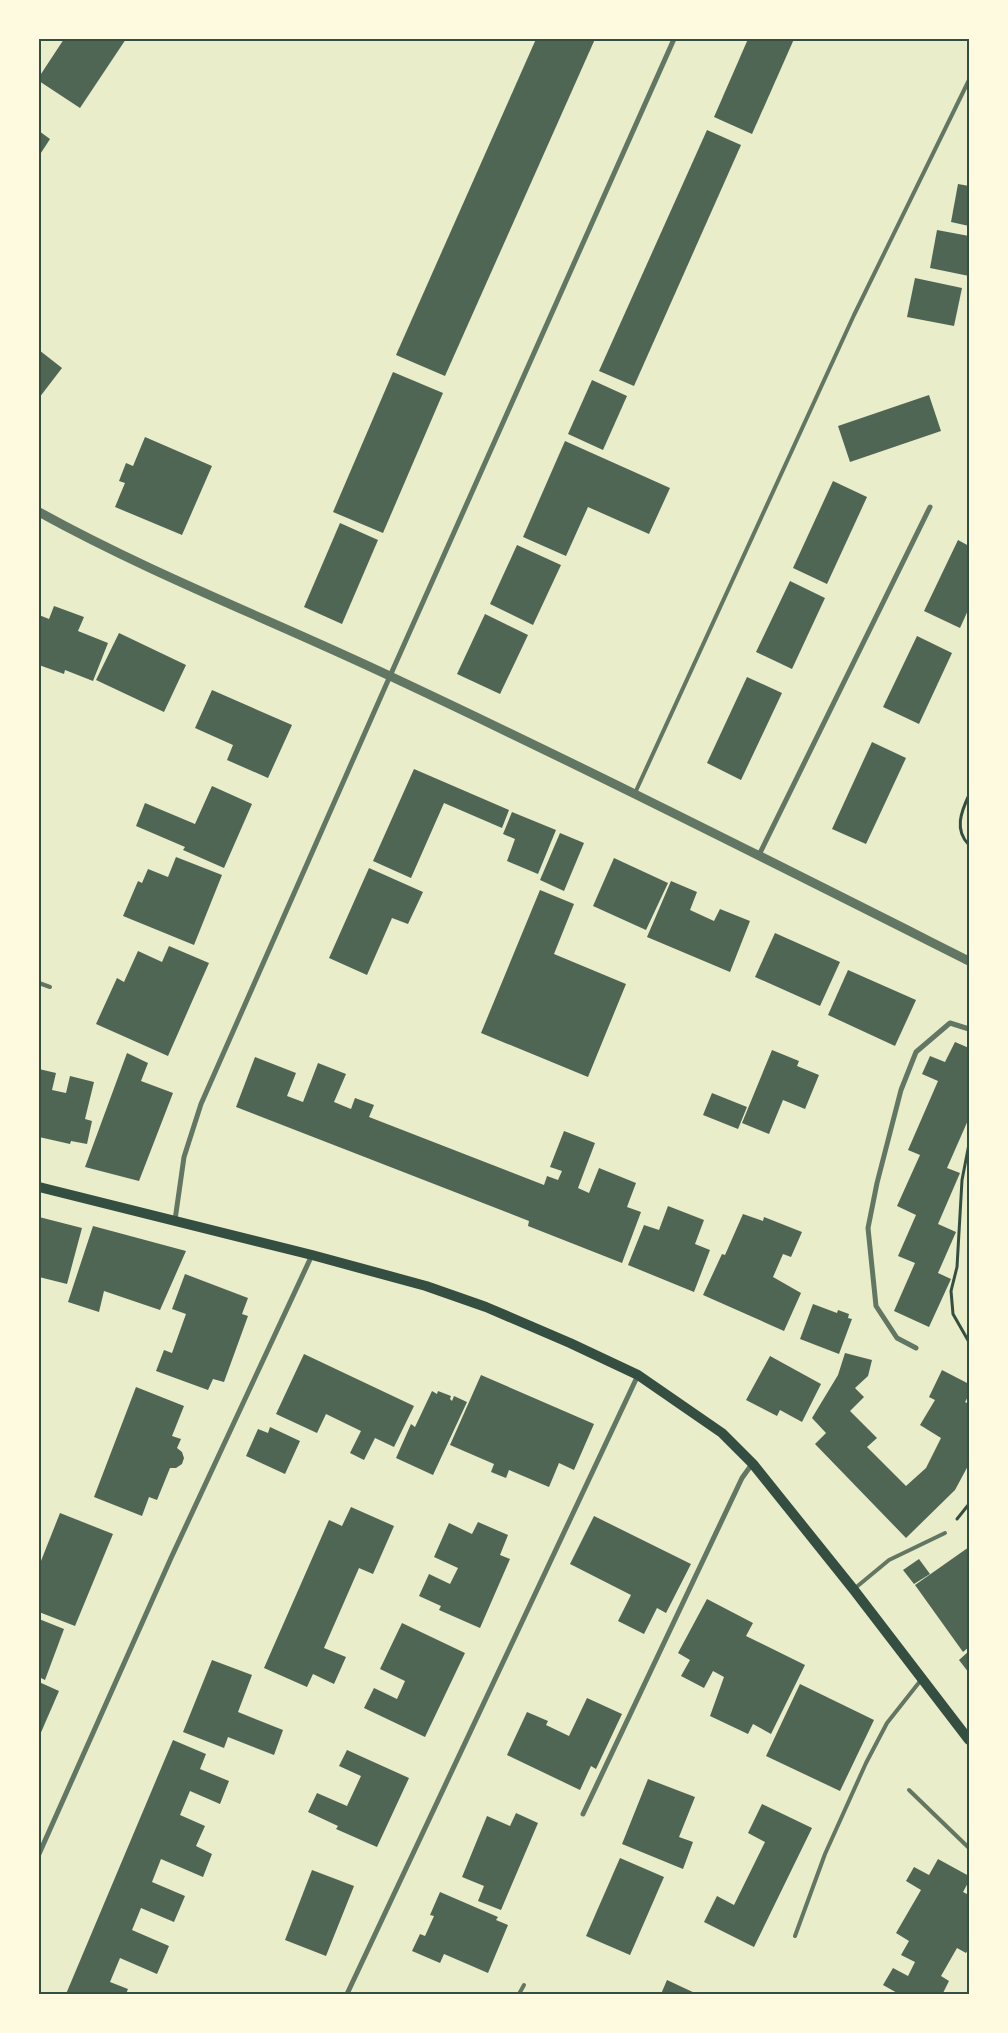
<svg xmlns="http://www.w3.org/2000/svg" width="1008" height="2033" font-family="Bitter,serif">
<rect width="100%" height="100%" fill="#e9edc9"/>
<g fill="#4f6655">
<path d="M64,39H126L80,108L39,81V77Z"/>
<path d="M536,39H595L445,376L396,355Z"/>
<path d="M748,39H794L752,134L714,117Z"/>
<path d="M707,130L741,145L634,386L599,371Z"/>
<path d="M39,131L50,139L39,156Z"/>
<path d="M958,184L969,186V226L951,222Z"/>
<path d="M937,230L969,236V276L930,268Z"/>
<path d="M915,278L962,288L954,326L907,317Z"/>
<path d="M39,350L62,368L39,398Z"/>
<path d="M393,372L443,393L383,533L333,512Z"/>
<path d="M592,380L627,396L603,450L568,434Z"/>
<path d="M929,395L941,431L850,462L838,426Z"/>
<path d="M145,437L212,466L182,535L115,507L125,483L119,481L126,463L133,466Z"/>
<path d="M565,441L670,488L649,534L588,507L566,556L523,537Z"/>
<path d="M833,481L867,497L827,584L793,568Z"/>
<path d="M340,523L378,540L342,624L304,607Z"/>
<path d="M958,540L969,546V608L960,628L924,611Z"/>
<path d="M517,545L561,565L533,625L490,604Z"/>
<path d="M790,581L825,598L792,669L756,652Z"/>
<path d="M54,606L84,617L78,631L108,643L93,681L65,670L64,674L39,665V615L49,619Z"/>
<path d="M485,614L528,635L500,694L457,674Z"/>
<path d="M119,633L186,665L164,712L96,680Z"/>
<path d="M917,636L952,653L919,724L883,707Z"/>
<path d="M747,677L782,693L741,780L707,763Z"/>
<path d="M212,690L292,725L268,778L227,760L233,745L195,728Z"/>
<path d="M872,742L906,758L866,844L832,829Z"/>
<path d="M414,769L509,810L502,828L444,803L411,878L373,861Z"/>
<path d="M212,786L252,804L224,868L183,850L185,847L136,826L145,803L195,824Z"/>
<path d="M512,812L556,830L538,874L507,861L515,839L503,834Z"/>
<path d="M560,833L584,843L564,891L540,880Z"/>
<path d="M176,857L222,875L194,945L123,916L138,881L142,883L148,869L168,877Z"/>
<path d="M614,858L668,883L646,930L593,906Z"/>
<path d="M369,868L423,892L408,924L392,918L367,975L329,958Z"/>
<path d="M671,881L697,892L690,910L714,921L720,909L750,921L730,972L647,937Z"/>
<path d="M540,890L574,904L554,954L626,984L588,1077L481,1033Z"/>
<path d="M775,933L840,962L820,1006L755,977Z"/>
<path d="M169,946L209,963L168,1056L96,1024L117,978L124,982L138,951L162,962Z"/>
<path d="M848,970L916,1000L895,1046L828,1015Z"/>
<path d="M955,1042L969,1048V1118L947,1168L960,1173L938,1224L956,1232L938,1273L951,1279L929,1327L894,1311L915,1263L898,1256L916,1215L897,1206L920,1155L908,1150L938,1081L922,1074L930,1056L945,1062Z"/>
<path d="M772,1050L799,1061L797,1066L819,1075L805,1109L783,1100L769,1134L742,1123Z"/>
<path d="M127,1053L148,1063L141,1081L173,1093L139,1181L85,1167Z"/>
<path d="M255,1057L296,1073L287,1096L303,1102L318,1063L346,1074L334,1102L351,1109L355,1098L374,1105L369,1117L544,1185L547,1176L558,1180L562,1171L550,1167L564,1131L595,1143L578,1188L589,1193L599,1168L636,1183L627,1207L641,1212L622,1263L528,1226L529,1221L236,1107Z"/>
<path d="M39,1069L56,1073L52,1090L66,1093L70,1076L94,1082L85,1119L92,1121L87,1144L71,1141L70,1144L39,1137Z"/>
<path d="M712,1093L747,1107L738,1129L703,1115Z"/>
<path d="M668,1206L704,1220L695,1244L710,1250L694,1292L628,1265L644,1225L659,1230Z"/>
<path d="M743,1214L763,1221L764,1217L802,1232L791,1257L783,1254L773,1277L801,1293L784,1331L703,1295L722,1254L725,1255Z"/>
<path d="M39,1217L82,1228L67,1284L39,1277Z"/>
<path d="M93,1226L186,1251L160,1310L104,1291L99,1312L68,1302Z"/>
<path d="M185,1274L248,1298L242,1314L248,1316L224,1382L213,1379L208,1390L156,1371L164,1350L172,1353L186,1314L172,1309Z"/>
<path d="M813,1304L837,1313L838,1310L849,1314L848,1318L852,1319L839,1354L800,1339Z"/>
<path d="M845,1353L872,1360L868,1376L855,1388L864,1397L850,1411L877,1438L867,1447L906,1486L926,1468L941,1438L920,1425L935,1400L929,1397L942,1370L969,1384V1395L965,1402L969,1404V1464L955,1490L906,1538L815,1444L826,1433L812,1418L838,1375Z"/>
<path d="M304,1354L414,1406L394,1447L375,1438L364,1460L350,1453L361,1431L326,1414L317,1433L276,1414Z"/>
<path d="M770,1356L821,1384L802,1422L780,1410L777,1416L746,1400Z"/>
<path d="M481,1375L594,1424L574,1470L559,1463L549,1487L509,1470L506,1478L491,1472L494,1464L450,1445Z"/>
<path d="M136,1387L184,1406L172,1436L181,1439L177,1448L182,1452L184,1458L182,1464L176,1468H170L157,1500L149,1497L142,1516L94,1497Z"/>
<path d="M432,1391L437,1394L438,1391L451,1396L450,1399L452,1401L454,1396L467,1402L433,1475L396,1458L411,1424L415,1427Z"/>
<path d="M270,1427L300,1441L285,1474L246,1456L258,1429L268,1433Z"/>
<path d="M351,1507L394,1526L373,1574L359,1568L324,1648L346,1657L334,1684L313,1674L307,1687L264,1668L329,1520L342,1526Z"/>
<path d="M60,1513L113,1534L75,1626L39,1612V1566Z"/>
<path d="M594,1516L691,1564L666,1613L657,1608L644,1634L618,1621L631,1595L570,1564Z"/>
<path d="M478,1522L508,1535L500,1555L510,1559L480,1628L439,1610L441,1606L419,1596L429,1574L450,1584L458,1568L434,1557L449,1523L472,1534Z"/>
<path d="M969,1547V1647L963,1652L915,1585Z"/>
<path d="M919,1559L930,1574L914,1584L903,1570Z"/>
<path d="M707,1599L753,1623L746,1636L805,1665L771,1734L753,1724L748,1734L710,1716L724,1677L713,1671L704,1688L681,1676L690,1660L678,1653Z"/>
<path d="M39,1619L64,1629L45,1680L39,1677Z"/>
<path d="M402,1623L465,1653L425,1737L364,1708L374,1688L397,1699L405,1681L380,1669Z"/>
<path d="M969,1651V1673L959,1660Z"/>
<path d="M212,1660L252,1675L238,1712L283,1730L274,1755L228,1737L224,1748L183,1732Z"/>
<path d="M39,1682L59,1691L39,1737Z"/>
<path d="M800,1684L874,1720L840,1791L766,1756Z"/>
<path d="M587,1698L622,1714L596,1769L591,1766L580,1790L507,1755L527,1712L548,1721L546,1725L569,1736Z"/>
<path d="M173,1740L206,1754L200,1769L229,1781L220,1804L190,1791L180,1815L205,1826L196,1846L212,1854L203,1877L161,1859L152,1882L185,1896L174,1922L141,1908L132,1930L169,1946L157,1974L120,1958L110,1982L128,1989L126,1994H66Z"/>
<path d="M347,1750L409,1778L377,1847L336,1829L338,1826L308,1812L317,1793L347,1806L361,1776L339,1766Z"/>
<path d="M648,1779L695,1797L679,1837L693,1842L683,1869L622,1844Z"/>
<path d="M762,1804L812,1828L754,1947L704,1922L717,1896L734,1905L765,1842L748,1833Z"/>
<path d="M516,1813L538,1823L501,1910L478,1901L484,1886L462,1877L487,1816L510,1826Z"/>
<path d="M620,1858L664,1877L630,1955L586,1936Z"/>
<path d="M938,1859L969,1876V1881L963,1892L969,1895V1948L966,1953L957,1948L941,1976L949,1981L943,1993L946,1994H899L883,1985L893,1968L908,1976L915,1962L901,1955L909,1941L896,1933L921,1890L906,1881L914,1867L929,1875Z"/>
<path d="M312,1870L354,1886L326,1956L285,1940Z"/>
<path d="M440,1892L498,1917L496,1920L508,1925L488,1973L444,1954L440,1963L412,1951L420,1934L425,1936L434,1916L430,1915Z"/>
<path d="M667,1980L697,1994H661Z"/>
</g>
<g fill="none" stroke-linecap="round" stroke-linejoin="round">
<g stroke="#344e41" stroke-width="3">
<path d="M969,795C961,812 954,830 969,845"/>
<path d="M969,1144L962,1180L957,1267L951,1291L953,1314L969,1342"/>
<path d="M957,1519L969,1504"/>
</g>
<g stroke="#617663" stroke-width="4">
<path d="M635,793L854,315L969,80"/>
<path d="M39,983L50,987"/>
<path d="M854,1589L889,1560L945,1533"/>
<path d="M909,1790L969,1848"/>
<path d="M795,1936L825,1854L866,1763L887,1723L921,1680"/>
<path d="M519,1994L524,1985"/>
</g>
<g stroke="#617663" stroke-width="5">
<path d="M759,855L930,507"/>
<path d="M175,1220L184,1157L201,1104L390,676L674,39"/>
<path d="M916,1348L897,1338L876,1306L868,1228L877,1183L901,1090L916,1052L950,1023L969,1029"/>
<path d="M583,1814L742,1478L752,1464"/>
<path d="M39,1854L171,1558L312,1255"/>
<path d="M347,1994L638,1375"/>
</g>
<path stroke="#617663" stroke-width="9" d="M39,512C153,575 274,621 392,677C586,768 778,865 969,961"/>
<path stroke="#344e41" stroke-width="10" d="M39,1187L312,1255L426,1286L486,1307L570,1343L638,1375L722,1433L753,1464L854,1590L969,1740"/>
</g>
<rect width="1008" height="2033" fill="none" stroke="#fefae0" stroke-width="80"/>
<rect x="40" y="40" width="928" height="1953" fill="none" stroke="#344e41" stroke-width="2"/>
</svg>
